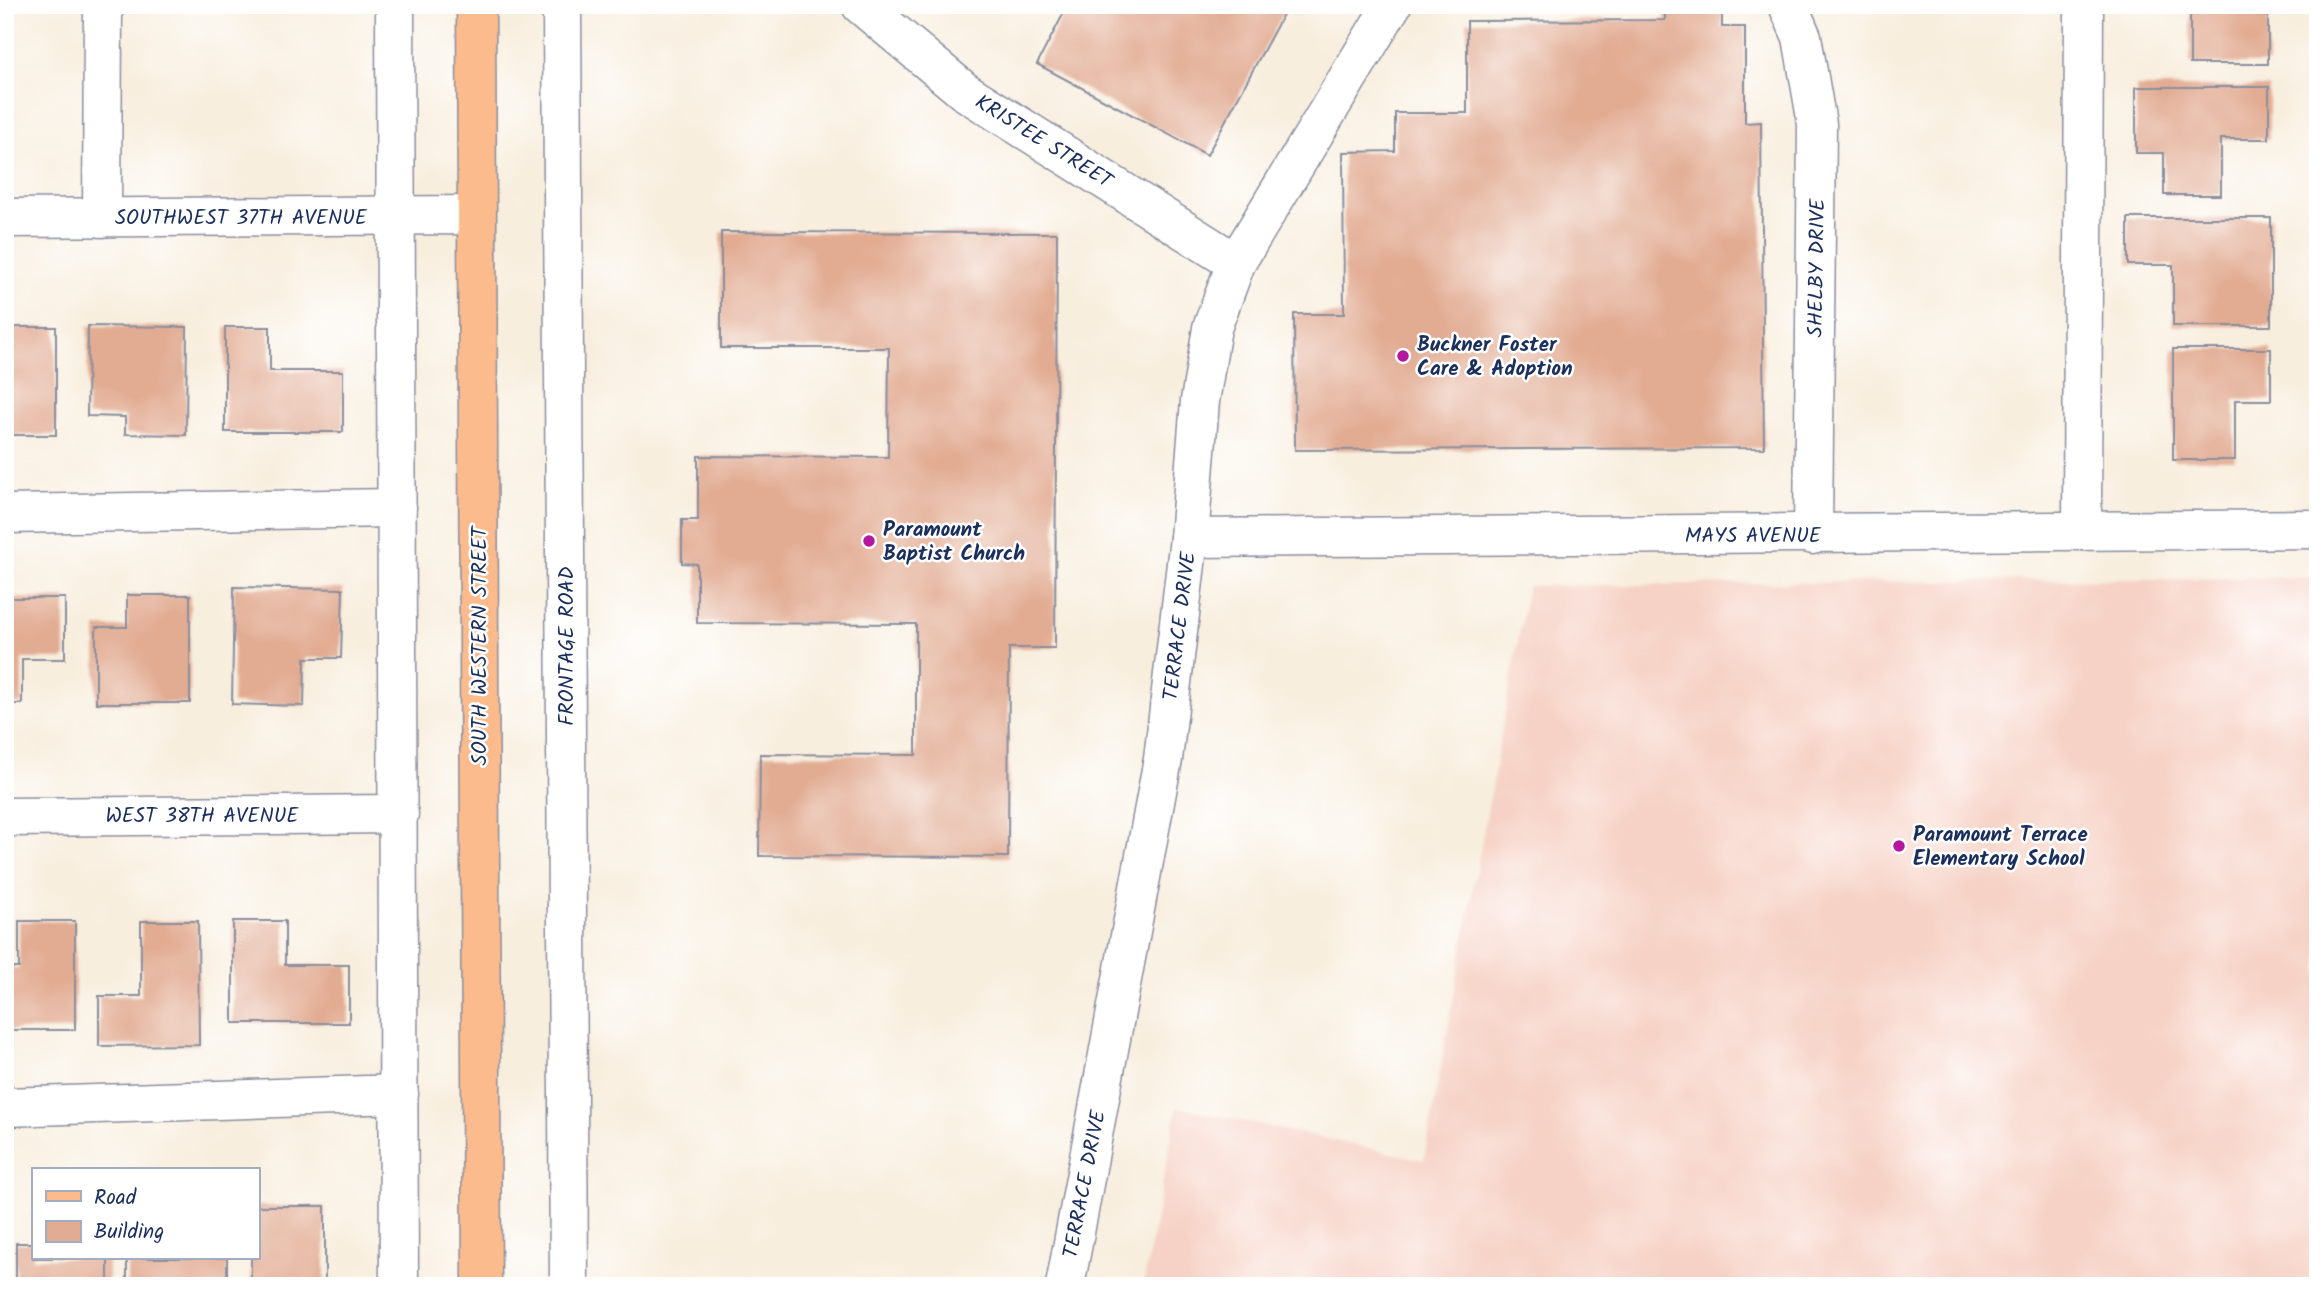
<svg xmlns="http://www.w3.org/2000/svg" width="2323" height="1291" font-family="Kalam,sans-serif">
<rect width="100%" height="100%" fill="#fff"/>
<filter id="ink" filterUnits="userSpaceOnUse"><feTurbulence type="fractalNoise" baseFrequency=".0143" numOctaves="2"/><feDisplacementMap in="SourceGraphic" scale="14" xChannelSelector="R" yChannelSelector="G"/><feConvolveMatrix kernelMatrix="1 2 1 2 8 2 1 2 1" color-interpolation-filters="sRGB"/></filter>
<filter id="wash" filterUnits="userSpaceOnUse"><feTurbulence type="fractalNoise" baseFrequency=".00686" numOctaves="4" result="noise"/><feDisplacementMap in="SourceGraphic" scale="28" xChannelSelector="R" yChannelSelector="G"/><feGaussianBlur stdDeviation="1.57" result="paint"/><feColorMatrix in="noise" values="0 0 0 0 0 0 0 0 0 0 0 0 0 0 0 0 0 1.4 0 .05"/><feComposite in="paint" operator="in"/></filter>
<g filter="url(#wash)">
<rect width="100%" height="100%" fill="#f8eede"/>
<path fill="#f6d1c5" d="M2318,577V1286H1143L1177,1107L1424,1160L1528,586Z"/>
<g id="blocks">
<g fill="#e2ac93">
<path d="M1068,5H1288L1207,155L1037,64Z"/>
<path d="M1665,5H1722V27H1745V123L1761,122L1764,448L1295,450L1294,314H1344L1343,152L1395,151V113H1467V21L1665,20Z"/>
<rect x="2190" y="5" width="78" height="59"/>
<path d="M2136,87H2269V139H2221V195H2164V153H2136Z"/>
<path d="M2128,218H2271V326H2173V265H2128Z"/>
<path d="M721,232L1057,233L1055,648H1009L1008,857L759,856L760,754L916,755V624L697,623V564L682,563V520H698V456L888,457L889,348H721Z"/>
<path d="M88,326L187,327L186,435L125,434V417L87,416Z"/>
<rect x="5" y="327" width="51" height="108"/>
<path d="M225,327H270V371H343V432H225Z"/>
<path d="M2173,349H2271V400H2235V460H2173Z"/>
<path d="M234,587L343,589L341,658H305L304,706L232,704Z"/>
<path d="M127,595H190V703H96V627H127Z"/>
<path d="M5,598H65V659H22V704H5Z"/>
<path d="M19,921H75V1030H5V968H19Z"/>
<path d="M141,921H198L199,1045L99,1046V996H141Z"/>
<path d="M233,921H285V965H349V1023H233Z"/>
<path d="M257,1206H325V1286H251V1258H257Z"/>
<path d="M16,1243H33V1258H108V1286H16Z"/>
<rect x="127" y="1258" width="100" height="28"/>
</g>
</g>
</g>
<g filter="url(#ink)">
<use href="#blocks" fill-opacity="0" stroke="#8a8e9e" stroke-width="2"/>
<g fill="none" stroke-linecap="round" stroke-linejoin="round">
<defs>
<g id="minor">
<path d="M395,5L399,1286"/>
<path d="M562,5L569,1286"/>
<path d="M861,5L964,91L1236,263"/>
<path d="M1788,5L1802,37L1817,124L1813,535"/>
<path d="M5,218L476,215"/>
<path d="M102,218L103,5"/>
<path d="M5,514L397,508"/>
<path d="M2082,531L2084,5"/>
<path d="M1189,538L2318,529"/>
<path d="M5,817L399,814"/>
<path d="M5,1107L399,1094"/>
<path d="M1065,1286L1163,759L1189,538L1200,401L1212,328L1236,263L1392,5"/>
</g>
<path id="major" d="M476,5L482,1286"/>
</defs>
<use href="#minor" stroke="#8a8e9e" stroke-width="41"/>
<use href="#major" stroke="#8a8e9e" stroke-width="41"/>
<use href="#minor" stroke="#fff" stroke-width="38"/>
<use href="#major" stroke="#fbbb8c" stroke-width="38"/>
</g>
</g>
<g fill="#b5179e" stroke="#fff" stroke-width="2.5">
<circle cx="1403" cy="356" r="7"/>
<circle cx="869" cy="541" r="7"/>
<circle cx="1899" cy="846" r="7"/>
</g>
<g text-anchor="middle" stroke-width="5" stroke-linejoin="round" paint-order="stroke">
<g font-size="21" fill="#1b2f5e" stroke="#fff">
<text transform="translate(1044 141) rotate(32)" y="7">KRISTEE STREET</text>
<text x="241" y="224">SOUTHWEST 37TH AVENUE</text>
<text transform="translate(1816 268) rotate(-89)" y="7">SHELBY DRIVE</text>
<text x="1753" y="542">MAYS AVENUE</text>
<text transform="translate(1179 626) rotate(-83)" y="7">TERRACE DRIVE</text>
<text transform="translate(479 646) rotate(-90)" y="7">SOUTH WESTERN STREET</text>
<text transform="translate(566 646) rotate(-90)" y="7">FRONTAGE ROAD</text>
<text x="202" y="822">WEST 38TH AVENUE</text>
<text transform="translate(1084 1184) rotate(-79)" y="7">TERRACE DRIVE</text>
</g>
<g font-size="21" font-weight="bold" fill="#1b2f5e" stroke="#fff" text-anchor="start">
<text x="1417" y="351">Buckner Foster<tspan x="1417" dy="24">Care &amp; Adoption</tspan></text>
<text x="883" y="536">Paramount<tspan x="883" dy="24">Baptist Church</tspan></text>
<text x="1913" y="841">Paramount Terrace<tspan x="1913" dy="24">Elementary School</tspan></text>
</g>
</g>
<rect width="2323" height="1291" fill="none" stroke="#fff" stroke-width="28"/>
<rect x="32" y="1168" width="228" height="91" fill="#ffffff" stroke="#a4acbf" stroke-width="2"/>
<rect x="46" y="1191" width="35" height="10" fill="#fbbb8c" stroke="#a4acbf" stroke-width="2"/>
<text x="94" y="1204" font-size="21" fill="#1b2f5e">Road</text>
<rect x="46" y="1221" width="35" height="21" fill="#e2ac93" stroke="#a4acbf" stroke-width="2"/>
<text x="94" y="1238" font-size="21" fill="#1b2f5e">Building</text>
</svg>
